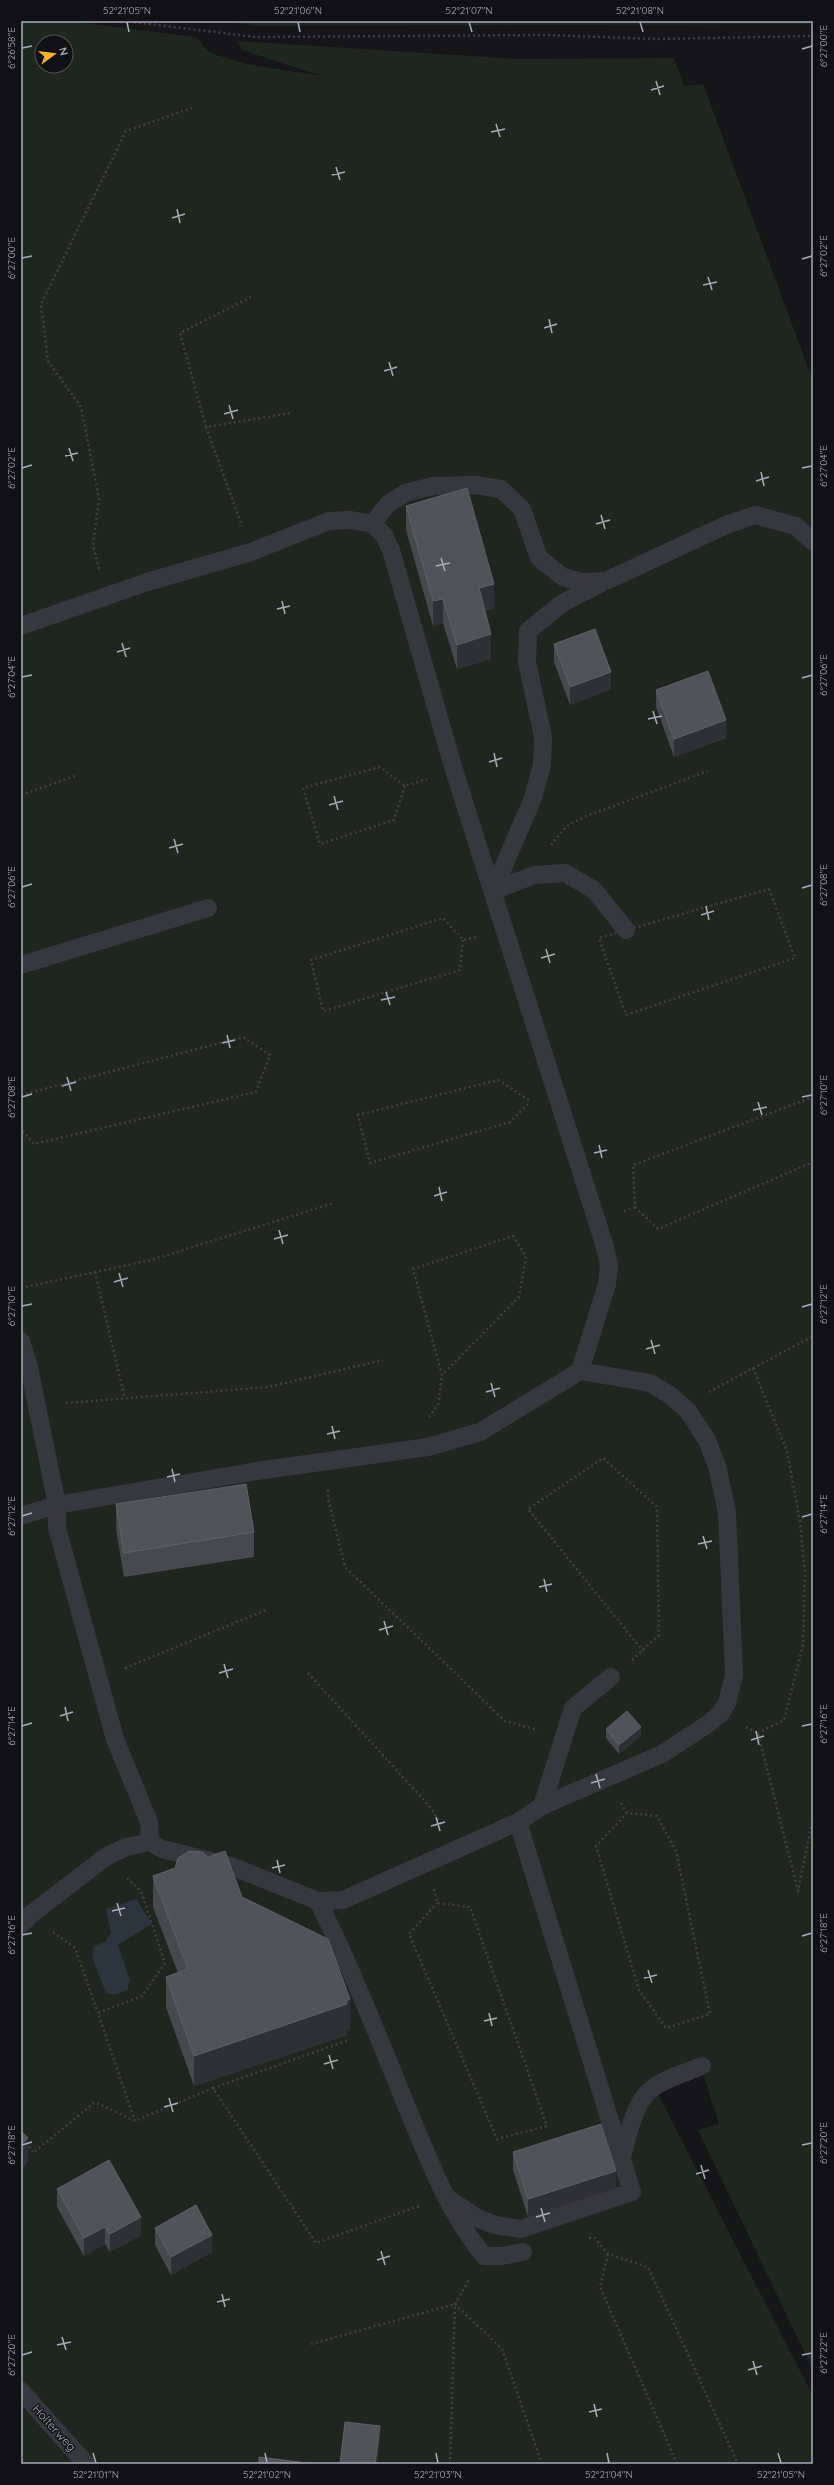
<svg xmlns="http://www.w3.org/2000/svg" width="834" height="2485" font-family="Quicksand,sans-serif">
<rect width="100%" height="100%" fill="#161618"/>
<g fill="#1e261f" fill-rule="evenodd">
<path d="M21,21H68L196,37L210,53L246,64L322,76L242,50L237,41L518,59L674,58L684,86L703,84L813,381V2370L698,2130L719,2124L703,2074L658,2094L813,2396V2464H21ZM42,42H66V66H42Z"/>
<path d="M224,21H813V24L256,26Z"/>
</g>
<path fill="#2c353c" d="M136,1899L152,1924L118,1945L130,1981L127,1990L114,1995L106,1993L92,1957L94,1946L105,1942L111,1933L106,1909Z"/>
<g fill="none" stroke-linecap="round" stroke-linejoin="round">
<g stroke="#3d3f44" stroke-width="2.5" stroke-dasharray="2 3" stroke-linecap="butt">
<path d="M124,21L256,37L547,35L657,39L813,36"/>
<path d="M251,297L180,333L206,427L291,413"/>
<path d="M206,427L242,526"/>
<path d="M99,569L93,545L99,498L81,407L48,361L41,304L126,131L192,108"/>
<path d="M405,786L394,820L320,844L303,788L380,767L405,786L427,779"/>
<path d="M21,795L75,776"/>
<path d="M551,845L567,826L584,817L708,771"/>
<path d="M769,889L795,958L626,1015L599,938Z"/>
<path d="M463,940L460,970L323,1011L311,960L443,918L463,940L477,937"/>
<path d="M21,1095L243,1037L270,1055L256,1092L34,1144L21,1129"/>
<path d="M529,1100L498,1080L358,1115L370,1163L510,1122L530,1102"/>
<path d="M635,1207L658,1229L813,1162"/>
<path d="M624,1211L635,1207L633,1165L813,1097"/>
<path d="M95,1272L125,1399"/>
<path d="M21,1288L151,1260L334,1203"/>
<path d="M753,1368L787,1451L800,1522L805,1572L803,1645L784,1720L758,1733"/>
<path d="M709,1392L813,1336"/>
<path d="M66,1403L268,1387L383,1360"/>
<path d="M429,1417L438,1405L442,1375L413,1269L513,1236L526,1256L519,1297L442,1375"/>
<path d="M328,1490V1498L345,1567L505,1721L538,1730"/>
<path d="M632,1660L659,1635L657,1507L603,1458L528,1509L643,1651"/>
<path d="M125,1668L266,1610"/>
<path d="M308,1673L431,1808L442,1826"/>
<path d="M746,1727L758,1733L798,1891L813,1817"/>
<path d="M621,1803L627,1813L657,1816L676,1851L710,2014L666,2028L639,1990L596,1846L627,1813"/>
<path d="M127,1878L141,1891L165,1963L142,1996L98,2013L135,2121"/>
<path d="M434,1889L437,1903L470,1907L547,2126L497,2139L409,1934L437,1903"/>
<path d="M53,1932L75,1948L98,2013"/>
<path d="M213,2088L349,2040"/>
<path d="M27,2142L33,2153L95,2102L135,2121L213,2088L316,2243L419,2206"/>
<path d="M589,2238H595L608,2254L648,2267L738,2464"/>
<path d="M608,2254L600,2287L677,2464"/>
<path d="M455,2304L502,2349L542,2464"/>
<path d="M311,2344L455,2304"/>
<path d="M450,2464L455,2304L469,2280"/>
</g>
<g stroke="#37383d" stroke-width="18">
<path d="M372,524L384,535L391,550L454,770L604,1244L609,1265L607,1284L580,1371L480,1432L428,1447L257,1471L57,1505V1528L115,1739L149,1822L150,1842L162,1849L231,1866L318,1901L343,1900L518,1822L542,1806L573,1708L611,1677"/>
<path d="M21,626L147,582L251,552L329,521L351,520L372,524L388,504L405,493L433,486L475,485L501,489L522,509L539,558L563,577L581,582L606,581L726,525L755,515L796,526L813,542"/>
<path d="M493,891L533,798L542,764L543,737L527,662L528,631L561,604L601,583"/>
<path d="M493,891L534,875L565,873L594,890L626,930"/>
<path d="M21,965L208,908"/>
<path d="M21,1341L29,1367L57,1505L21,1516"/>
<path d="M542,1806L662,1754L708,1724L721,1713L727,1703L734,1675L727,1512L717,1466L707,1440L688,1411L670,1395L650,1383L580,1371"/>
<path d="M318,1901C351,1967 378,2036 406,2105C428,2157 447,2211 484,2256H502L523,2252"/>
<path d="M21,1925L30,1915L107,1856L126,1847L150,1842"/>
<path d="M622,2157C627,2138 634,2105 649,2091C663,2079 685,2073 702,2066"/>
<path d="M446,2197L477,2218L495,2225L521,2229L632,2192L518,1822"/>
<path d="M21,2391L86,2464"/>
</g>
</g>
<g fill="#47494d">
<path d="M406,506L494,609L485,611L491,659L457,669L443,623L433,626L406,530Z"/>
<path d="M554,644L611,689L570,705L554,662Z"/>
<path d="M656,690L726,738L674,757L656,707Z"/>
<path d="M116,1504L254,1532V1557L124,1577L116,1529Z"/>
<path d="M606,1729L641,1736L619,1754L606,1738Z"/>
<path d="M153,1876L242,1897L350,2030L347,2031V2035L194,2086L166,2007V1977L178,1973L153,1907Z"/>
<path d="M513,2152L616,2189L528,2217L513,2170Z"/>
<path d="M57,2189L141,2235L110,2252L105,2244L84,2256L57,2207Z"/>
<path d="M155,2228L212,2252L171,2275L155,2245Z"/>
</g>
<g fill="#2f3033">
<path d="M494,584V609L479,613V588Z"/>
<path d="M443,599V623L433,626V601Z"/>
<path d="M491,634V659L457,669V645Z"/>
<path d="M611,672V689L570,705V687Z"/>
<path d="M726,720V738L674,757V739Z"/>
<path d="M641,1727V1736L619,1754V1745Z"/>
<path d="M350,1999V2030L347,2031V2035L194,2086V2056Z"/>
<path d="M28,2138V2162L21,2170V2145Z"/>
<path d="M616,2171V2189L528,2217V2199Z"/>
<path d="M141,2217V2235L110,2252V2234Z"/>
<path d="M105,2227V2244L84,2256V2238Z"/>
<path d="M212,2235V2252L171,2275V2257Z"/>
<path d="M380,2426V2443L377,2464H375Z"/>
</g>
<g fill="#525359" stroke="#5f6168">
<path d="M467,488L494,584L479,588L491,634L457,645L443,599L433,601L406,506Z"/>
<path d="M595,629L611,672L570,687L554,644Z"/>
<path d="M708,671L726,720L674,739L656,690Z"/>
<path d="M246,1484L254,1532L124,1553L116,1504Z"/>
<path d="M627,1711L641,1727L619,1745L606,1729Z"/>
<path d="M189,1851L202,1852L208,1857L225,1851L242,1897L328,1939L350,1999L346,2001L347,2004L194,2056L166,1977L188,1969L153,1876L175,1868L178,1858Z"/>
<path d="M601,2124L616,2171L528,2199L513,2152Z"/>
<path d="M21,2131L28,2138L21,2145Z"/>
<path d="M109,2160L141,2217L110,2234L105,2227L84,2238L57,2189Z"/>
<path d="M196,2205L212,2235L171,2257L155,2228Z"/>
<path d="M345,2422L380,2426L375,2464H340Z"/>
<path d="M259,2457L315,2464H259Z"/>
</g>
<path fill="none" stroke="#a8adb8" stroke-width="1.5" d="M127,22L129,32M298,22L300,32M469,22L472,32M640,22L643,32M22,48L32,46M802,49L812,46M656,81L660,95M651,90L664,86M496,124L500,137M491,132L505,129M336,167L340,180M332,175L345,172M177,209L180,223M172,218L185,214M22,258L32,256M802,259L812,256M708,277L712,290M703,285L717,282M549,319L552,333M544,328L557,324M389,362L393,376M384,371L397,367M229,405L233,419M224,414L238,410M69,448L73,461M65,456L78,453M22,468L32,465M802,468L812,466M761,472L764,486M756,481L769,477M601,515L605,529M596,524L610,520M441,558L445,571M436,566L450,563M282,601L285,614M277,609L290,606M122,643L126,657M117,652L130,648M22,677L32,675M802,678L812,675M653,711L657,724M648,719L662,716M494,753L497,767M489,762L502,758M334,796L338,810M329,805L343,801M174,839L178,853M169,848L183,844M22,887L32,884M802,888L812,885M706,906L709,920M701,915L714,911M546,949L550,963M541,958L555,954M386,992L390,1005M381,1000L395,997M227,1035L230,1048M222,1043L235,1040M67,1077L71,1091M62,1086L76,1082M22,1097L32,1094M802,1097L812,1095M758,1102L762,1115M753,1110L767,1107M599,1145L602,1158M594,1153L607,1150M439,1187L442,1201M434,1196L447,1192M279,1230L283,1244M274,1239L288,1235M119,1273L123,1287M114,1282L128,1278M22,1306L32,1304M802,1307L812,1304M651,1340L655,1354M646,1349L660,1345M491,1383L495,1397M486,1392L500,1388M332,1426L335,1439M327,1434L340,1431M172,1469L175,1482M167,1477L180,1474M22,1516L32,1513M802,1517L812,1514M703,1536L707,1549M698,1544L712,1541M544,1579L547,1592M539,1587L552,1584M384,1621L388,1635M379,1630L393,1626M224,1664L228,1678M219,1673L233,1669M65,1707L68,1721M60,1716L73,1712M22,1726L32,1723M802,1726L812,1724M756,1731L759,1745M751,1740L764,1736M596,1774L600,1788M591,1783L605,1779M436,1817L440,1831M431,1826L445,1822M277,1860L280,1873M272,1868L285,1865M117,1903L121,1916M112,1911L125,1908M22,1935L32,1933M802,1936L812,1933M648,1970L652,1983M644,1978L657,1975M489,2013L492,2026M484,2021L497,2018M329,2055L333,2069M324,2064L338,2060M169,2098L173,2112M164,2107L178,2103M22,2145L32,2142M802,2145L812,2143M701,2165L705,2179M696,2174L709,2170M541,2208L545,2222M536,2217L550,2213M381,2251L385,2265M377,2260L390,2256M222,2294L225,2307M217,2302L230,2299M62,2337L66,2350M57,2345L71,2342M22,2355L32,2352M802,2355L812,2353M753,2361L757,2375M748,2370L762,2366M594,2404L597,2417M589,2412L602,2409M93,2453L96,2463M265,2453L267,2463M436,2453L438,2463M607,2453L609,2463M778,2453L781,2463"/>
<g text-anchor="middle" stroke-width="3" stroke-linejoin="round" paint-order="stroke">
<g font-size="12" fill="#a8adb8" stroke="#111113">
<text transform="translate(54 2428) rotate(48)" y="4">Holterweg</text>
</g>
</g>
<rect width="834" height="2485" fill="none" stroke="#111113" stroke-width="44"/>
<g transform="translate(54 54) rotate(75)"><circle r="19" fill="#111113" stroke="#4d4f55"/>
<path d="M0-3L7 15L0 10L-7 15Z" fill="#f2b134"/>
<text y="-6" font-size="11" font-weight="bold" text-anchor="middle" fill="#a8adb8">N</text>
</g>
<rect x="22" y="22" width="790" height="2441" fill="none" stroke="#a8adb8" stroke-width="1.5"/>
<g font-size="10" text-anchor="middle" fill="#a8adb8">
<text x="127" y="14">52°21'05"N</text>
<text x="298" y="14">52°21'06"N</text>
<text x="469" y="14">52°21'07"N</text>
<text x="640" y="14">52°21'08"N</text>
<text transform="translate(823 46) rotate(-90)" y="4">6°27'00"E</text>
<text transform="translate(11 48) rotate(-90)" y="4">6°26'58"E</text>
<text transform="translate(823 256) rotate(-90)" y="4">6°27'02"E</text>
<text transform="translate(11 258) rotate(-90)" y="4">6°27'00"E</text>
<text transform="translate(823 466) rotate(-90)" y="4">6°27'04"E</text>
<text transform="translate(11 468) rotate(-90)" y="4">6°27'02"E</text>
<text transform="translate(823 675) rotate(-90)" y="4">6°27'06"E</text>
<text transform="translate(11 677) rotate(-90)" y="4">6°27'04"E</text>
<text transform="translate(823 885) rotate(-90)" y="4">6°27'08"E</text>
<text transform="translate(11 887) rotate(-90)" y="4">6°27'06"E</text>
<text transform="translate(823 1095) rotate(-90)" y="4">6°27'10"E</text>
<text transform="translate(11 1097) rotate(-90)" y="4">6°27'08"E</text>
<text transform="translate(823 1304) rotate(-90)" y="4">6°27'12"E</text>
<text transform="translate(11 1306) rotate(-90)" y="4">6°27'10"E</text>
<text transform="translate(823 1514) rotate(-90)" y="4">6°27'14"E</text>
<text transform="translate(11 1516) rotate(-90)" y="4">6°27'12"E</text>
<text transform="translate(823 1724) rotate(-90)" y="4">6°27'16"E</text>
<text transform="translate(11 1726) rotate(-90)" y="4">6°27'14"E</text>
<text transform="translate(823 1933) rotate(-90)" y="4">6°27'18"E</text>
<text transform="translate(11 1935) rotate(-90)" y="4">6°27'16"E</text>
<text transform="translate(823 2143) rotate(-90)" y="4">6°27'20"E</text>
<text transform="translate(11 2145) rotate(-90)" y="4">6°27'18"E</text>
<text transform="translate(823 2353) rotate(-90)" y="4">6°27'22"E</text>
<text transform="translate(11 2355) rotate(-90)" y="4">6°27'20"E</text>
<text x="96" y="2478">52°21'01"N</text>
<text x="267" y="2478">52°21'02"N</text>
<text x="438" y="2478">52°21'03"N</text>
<text x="609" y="2478">52°21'04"N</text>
<text x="781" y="2478">52°21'05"N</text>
</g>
</svg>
